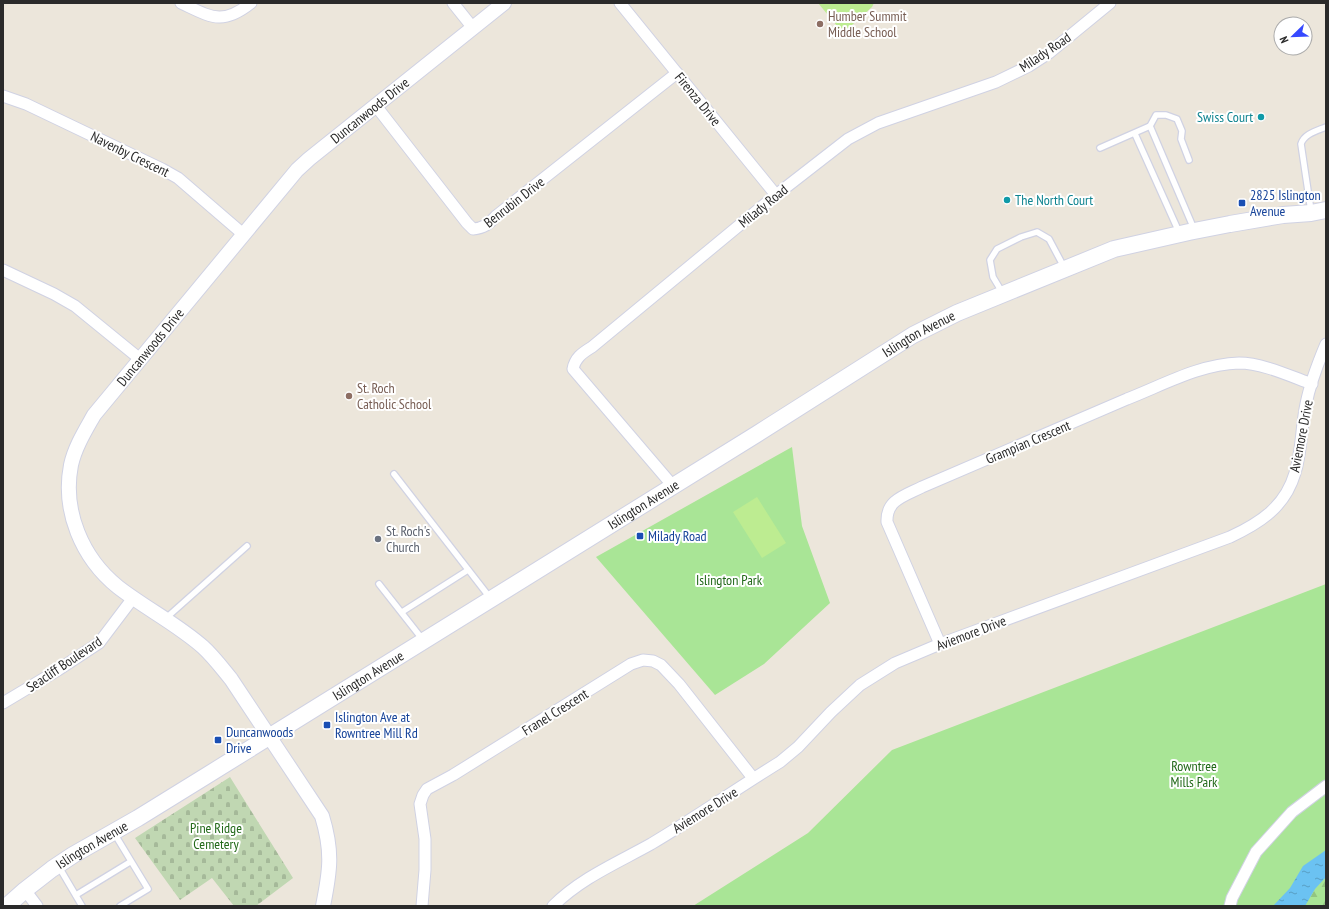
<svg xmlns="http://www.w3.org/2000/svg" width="1329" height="909" font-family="'PT Sans Narrow',sans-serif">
<defs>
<pattern id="forest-firs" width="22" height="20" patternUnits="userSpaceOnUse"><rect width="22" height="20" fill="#a9e596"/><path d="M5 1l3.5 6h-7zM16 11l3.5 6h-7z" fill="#92c581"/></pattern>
<pattern id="cemetery-stones" width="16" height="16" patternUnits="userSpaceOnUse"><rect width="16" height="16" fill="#c0d7b2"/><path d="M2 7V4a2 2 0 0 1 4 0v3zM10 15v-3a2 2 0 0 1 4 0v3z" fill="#a5b999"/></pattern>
<pattern id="water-ripples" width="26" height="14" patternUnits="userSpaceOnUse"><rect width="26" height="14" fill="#6bc2f2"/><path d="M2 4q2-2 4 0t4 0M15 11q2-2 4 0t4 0" fill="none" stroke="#589ec4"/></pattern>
</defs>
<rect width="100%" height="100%" fill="#ece6db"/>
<g fill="#a9e596">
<path d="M792,447L802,526L830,603L764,664L715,695L596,557Z"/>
<path d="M1326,584V906H693L808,833L892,750Z"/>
</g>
<path fill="url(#forest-firs)" d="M1326,877V906H1305L1315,889Z"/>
<path fill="url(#cemetery-stones)" d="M230,777L293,878L256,906H234L212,878L180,900L135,838Z"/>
<g fill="#bdec91">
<path d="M818,3H874L872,7L843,33Z"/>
<path d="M757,497L786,543L762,558L733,512Z"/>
</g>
<path fill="url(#water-ripples)" d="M1326,850V877L1315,889L1305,906H1273L1290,888L1303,866Z"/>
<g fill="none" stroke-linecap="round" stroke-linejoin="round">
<defs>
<g id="service">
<path d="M1150,126L1194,229"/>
<path d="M1135,134L1179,232"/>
<path d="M1100,148L1150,126L1156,115H1166L1177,119L1182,131L1181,139L1189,160"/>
<path d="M1311,211L1301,144C1304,134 1316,131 1326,127"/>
<path d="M1002,292L993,277L990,260L997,249L1021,237L1037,232L1049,239L1065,269"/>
<path d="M394,474L491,599"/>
<path d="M379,584L423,640"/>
<path d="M402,612L468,570"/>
<path d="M165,619L247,546"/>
<path d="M114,833L148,889L120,906"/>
<path d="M59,867L82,906"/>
<path d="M76,895L130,862"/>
</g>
<g id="minor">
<path d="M181,3C211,17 222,26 251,3"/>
<path d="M453,3L473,28"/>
<path d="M620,3L776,195"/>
<path d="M3,96L26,104L162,169L178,178L243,234"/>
<path d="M376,106L467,223L473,229C484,228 489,224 496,216L677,73"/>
<path d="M3,270L54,294L75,306L140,359"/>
<path d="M673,486L573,369C575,358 582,353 592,347L776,195L848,139L878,123L996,82L1029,66L1049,53L1110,3"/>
<path d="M940,644L887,522C886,500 904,496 922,487C990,458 1058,428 1127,399C1163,385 1200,364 1239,363C1262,363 1290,376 1312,384"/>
<path d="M3,703L58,670L99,643L133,598"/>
<path d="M25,890L37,906"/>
<path d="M422,906L425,870V839L420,804L423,795L427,789L453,775L631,664L643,660L653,661L661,665L679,684L753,778"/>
<path d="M553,906C581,878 617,863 651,844C695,818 736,789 780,762L798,747L831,712L860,685L895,663L940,644L1230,537C1260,523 1285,507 1295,473C1302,452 1301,427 1306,404C1310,384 1318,363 1326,344"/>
<path d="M1230,906L1232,898L1256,852L1292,812L1326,786"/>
</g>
<g id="tertiary">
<path id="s1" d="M323,906C330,871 333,852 322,816L231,679C222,668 213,656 203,647C177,624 145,608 118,587C82,558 62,511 71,465C75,447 85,431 94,415L297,170L309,159L504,3"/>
</g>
<g id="secondary">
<path id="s2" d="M7,906L25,890L52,869L73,855L138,818L206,776L757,434L913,335L957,313L1114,249L1189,232L1230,224L1283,215L1311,213L1326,210"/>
</g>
</defs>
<use href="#service" stroke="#d0d2e3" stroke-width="8"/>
<use href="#minor" stroke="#d0d2e3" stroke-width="13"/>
<use href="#tertiary" stroke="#d0d2e3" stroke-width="16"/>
<use href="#secondary" stroke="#d0d2e3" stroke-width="18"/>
<use href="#service" stroke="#fff" stroke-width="5.5"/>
<use href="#minor" stroke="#fff" stroke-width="11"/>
<use href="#tertiary" stroke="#fff" stroke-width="14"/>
<use href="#secondary" stroke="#fff" stroke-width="16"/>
</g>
<g fill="#8d6e63" stroke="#fff" stroke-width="1.5">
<circle cx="820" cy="24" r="4"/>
<circle cx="349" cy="396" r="4"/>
</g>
<g fill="#0f9aa8" stroke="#fff" stroke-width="1.5">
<circle cx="1261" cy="117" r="4"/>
<circle cx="1007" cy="200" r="4"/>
</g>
<g fill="#1a4fb4" stroke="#fff" stroke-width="1.5">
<rect x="1238" y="199" width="8" height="8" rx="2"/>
<rect x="636" y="532" width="8" height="8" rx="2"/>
<rect x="323" y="721" width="8" height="8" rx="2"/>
<rect x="214" y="736" width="8" height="8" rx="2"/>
</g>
<circle fill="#6b7280" stroke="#fff" stroke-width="1.5" cx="378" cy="539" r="4"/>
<g text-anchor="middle" stroke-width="4" stroke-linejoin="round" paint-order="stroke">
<g font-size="14" fill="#785e54" stroke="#fff" text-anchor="start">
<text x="828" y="21">Humber Summit<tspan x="828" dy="16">Middle School</tspan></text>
<text x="357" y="393">St. Roch<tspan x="357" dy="16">Catholic School</tspan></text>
</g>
<g font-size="14" fill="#2a2a2a" stroke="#fff">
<text transform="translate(1045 52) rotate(-34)" y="5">Milady Road</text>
<text transform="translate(698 99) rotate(51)" y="5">Firenza Drive</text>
<text dy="5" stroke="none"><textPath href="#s1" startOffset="1007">Duncanwoods Drive</textPath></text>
<text transform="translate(130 154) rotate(26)" y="5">Navenby Crescent</text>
<text transform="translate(514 202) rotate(-38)" y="5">Benrubin Drive</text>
<text transform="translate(763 206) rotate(-39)" y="5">Milady Road</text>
<text dy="5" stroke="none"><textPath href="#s2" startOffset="1077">Islington Avenue</textPath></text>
<text dy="5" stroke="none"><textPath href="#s1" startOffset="683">Duncanwoods Drive</textPath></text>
<text transform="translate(1301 436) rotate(-79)" y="5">Aviemore Drive</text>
<text transform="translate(1028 442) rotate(-23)" y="5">Grampian Crescent</text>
<text dy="5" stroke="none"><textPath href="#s2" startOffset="753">Islington Avenue</textPath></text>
<text transform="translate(971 633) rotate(-21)" y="5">Aviemore Drive</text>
<text transform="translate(64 664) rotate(-34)" y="5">Seacliff Boulevard</text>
<text dy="5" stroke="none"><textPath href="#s2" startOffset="429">Islington Avenue</textPath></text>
<text transform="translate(555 712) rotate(-32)" y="5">Franel Crescent</text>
<text transform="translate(705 810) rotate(-32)" y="5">Aviemore Drive</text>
<text dy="5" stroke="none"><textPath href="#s2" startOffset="105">Islington Avenue</textPath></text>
</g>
<g font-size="14" fill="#0d838f" stroke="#fff" text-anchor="end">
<text x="1253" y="122">Swiss Court</text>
<text x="1015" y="205" text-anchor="start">The North Court</text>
</g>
<g font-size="14" fill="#164399" stroke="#fff" text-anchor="start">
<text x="1250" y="200">2825 Islington<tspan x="1250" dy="16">Avenue</tspan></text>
<text x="648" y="541">Milady Road</text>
<text x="335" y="722">Islington Ave at<tspan x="335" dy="16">Rowntree Mill Rd</tspan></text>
<text x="226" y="737">Duncanwoods<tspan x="226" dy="16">Drive</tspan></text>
</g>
<g font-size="14" fill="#5b616d" stroke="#fff" text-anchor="start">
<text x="386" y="536">St. Roch's<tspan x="386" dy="16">Church</tspan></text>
</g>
<g font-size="14" fill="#216818" stroke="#fff">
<text x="729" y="585">Islington Park</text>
<text x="1194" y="771">Rowntree<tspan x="1194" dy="16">Mills Park</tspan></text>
<text x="216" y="833">Pine Ridge<tspan x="216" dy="16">Cemetery</tspan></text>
</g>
</g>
<rect width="1329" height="909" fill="none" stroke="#2a2a2a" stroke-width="8"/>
<g transform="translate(1293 36) rotate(247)"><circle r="19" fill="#ffffff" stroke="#aaaaaa"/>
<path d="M0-3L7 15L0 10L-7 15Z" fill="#3649ff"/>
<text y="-6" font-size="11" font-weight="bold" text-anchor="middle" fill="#2a2a2a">N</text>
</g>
</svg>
